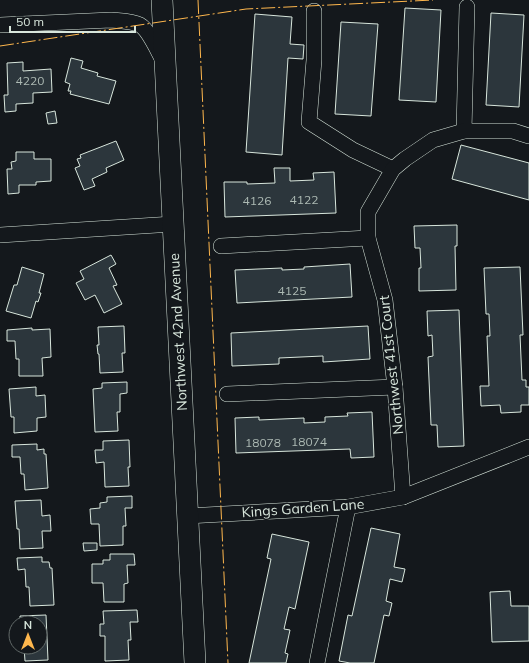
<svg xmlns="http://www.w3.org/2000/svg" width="529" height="663" font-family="Mulish,sans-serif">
<rect width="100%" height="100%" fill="#14181c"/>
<g fill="#2c363c" stroke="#d8e6dc">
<path d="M405,8L441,10L436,102L399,100Z"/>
<path d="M491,13L524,15L519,107L486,105Z"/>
<path d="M255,14L292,17L290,44L304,45L303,59L288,58L282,155L246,152Z"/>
<path d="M341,22L378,24L371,116L335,114Z"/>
<path d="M71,58L83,61L81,68L98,73L97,76L116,81L109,104L70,94L71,91H68L70,84L65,82Z"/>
<path d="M23,62V71L51,69L52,92L33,93V103L16,104V111L5,112L4,95H8L7,63Z"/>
<path d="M55,111L57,123L48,124L46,113Z"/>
<path d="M116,141L124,160L106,168L107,172L92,179L95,186L84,190L75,168L80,166L77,159L81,158L80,155Z"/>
<path d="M461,145L529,163V200L452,179Z"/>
<path d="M16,152H34V159H51V181L36,182V185H19V193L8,194L7,169H12L11,162L16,161Z"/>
<path d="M274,168H290V181L314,180L313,173L334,172L336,213L225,217L224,182H247V184L275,183Z"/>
<path d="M457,225V246H455L456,290L419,291V268H421L420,248H415L414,226Z"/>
<path d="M111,255L116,264L109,268L117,285L113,286L122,304L104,313L95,295L85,300L76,283L84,279L80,271Z"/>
<path d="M350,264L352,297L237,303L235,270L282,268V270L304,269V267Z"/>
<path d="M22,267L44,274L39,293H41L38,302L36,301L31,318L6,311L14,285H17Z"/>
<path d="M520,267L523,335H520L522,380H526V387H529V405H521V412L501,413L500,405L481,406L480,386H489L487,336H490L489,314H486L484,268Z"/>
<path d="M459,310L464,446L438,447L437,425H431L428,357L433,356L432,335L428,336L427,311Z"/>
<path d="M124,326L125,353H122L123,372L100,373L99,354H98L97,345H99L98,327Z"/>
<path d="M368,326L370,359L323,362V356L279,358V364L232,366L231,333Z"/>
<path d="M32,328V330L50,329L51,357L42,358L43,376H19V359H16L15,341H7V330Z"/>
<path d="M127,382V393L120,394V412H117L118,431L95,432L93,389L102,388V383Z"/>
<path d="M36,387V396L45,395L46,417L37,418V431L14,433V417H11L9,389Z"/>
<path d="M372,412L374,457L351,458L350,449L236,453L235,418L259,417V420L304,418V423L325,422V417L348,416L347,413Z"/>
<path d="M129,440L130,467H128L129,486L105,487L104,462L96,463L95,450H103V441Z"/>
<path d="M37,444V450L44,449V454H46L48,488L25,490L24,474H21L20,457H12V445Z"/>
<path d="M132,496V508H125L126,526H123V545L100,546L99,524H91L90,509L100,508V503L107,502V497Z"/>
<path d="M41,500L42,516L50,515L51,531H42L43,548L20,549L19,529H17L15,501Z"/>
<path d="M371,528L400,534L394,567L405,569L402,582L390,579L386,601L392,603L389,616L384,615L374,663H350L339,661L348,615L352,616Z"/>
<path d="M272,534L309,542L295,609L289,607L284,629L290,630L285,653L288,654L286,663H249L271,559L267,558Z"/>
<path d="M83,543H97V550L84,551Z"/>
<path d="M110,554H134L135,565H127L128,583L124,584V602H104L103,583H92V564H103V560H110Z"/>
<path d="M42,557V562H49L50,568H52L54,605L30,606L29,587H26L25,569L18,570L17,558Z"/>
<path d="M510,591L511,606H529V641L492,642L490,592Z"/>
<path d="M137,610L138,622H130L131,640H128L129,660L105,661V636H100V624H104L103,611Z"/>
<path d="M46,615L48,660L25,661L24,647H40V623H20V616Z"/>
</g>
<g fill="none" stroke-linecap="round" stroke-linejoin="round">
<defs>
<g id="street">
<path d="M314,11V60L309,122L353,150L393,169"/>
<path d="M0,25L111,20C120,21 132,21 140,25C149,30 158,52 164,62"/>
<path d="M464,131L467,7"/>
<path d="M0,235L173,224"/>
<path d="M221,246L368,238"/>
<path d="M227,394L395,387"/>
<path d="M403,497L395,387L385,300L368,238V212L393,169L405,159L433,140L464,131H513L529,136"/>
<path d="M187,516L348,507L403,497L529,447"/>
<path d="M317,663L348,507"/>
</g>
<path id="secondary" d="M162,0L195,663"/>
</defs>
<use href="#street" stroke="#d8e6dc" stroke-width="16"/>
<use href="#secondary" stroke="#d8e6dc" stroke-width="22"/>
<use href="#street" stroke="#14181c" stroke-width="15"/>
<use href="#secondary" stroke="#14181c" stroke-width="21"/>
<g stroke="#ffb74d" stroke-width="1" stroke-dasharray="14 3 2 3" stroke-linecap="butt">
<path d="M198,0L228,663"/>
<path d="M0,46L246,9L433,0"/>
</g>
</g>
<g text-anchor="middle" stroke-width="3" stroke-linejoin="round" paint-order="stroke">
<g font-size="12" fill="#adbab4">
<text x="30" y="85">4220</text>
<text x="304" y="204">4122</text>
<text x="257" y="205">4126</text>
<text x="292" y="295">4125</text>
<text x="309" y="446">18074</text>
<text x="263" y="447">18078</text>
</g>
<g font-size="14" fill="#d8e6dc" stroke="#14181c">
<text transform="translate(178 332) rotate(-93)" y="5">Northwest 42nd Avenue</text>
<text transform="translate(391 365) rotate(-96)" y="5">Northwest 41st Court</text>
<text transform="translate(303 508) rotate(-4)" y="5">Kings Garden Lane</text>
</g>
</g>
<g transform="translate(28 635)"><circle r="19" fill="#14181c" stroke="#626a69"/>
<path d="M0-3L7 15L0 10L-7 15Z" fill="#ffb74d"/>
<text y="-6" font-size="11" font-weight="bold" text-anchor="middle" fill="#d8e6dc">N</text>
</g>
<path d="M10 26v6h125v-6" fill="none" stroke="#d8e6dc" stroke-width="2"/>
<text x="16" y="26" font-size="12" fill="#d8e6dc" stroke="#14181c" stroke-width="3" paint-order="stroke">50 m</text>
</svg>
